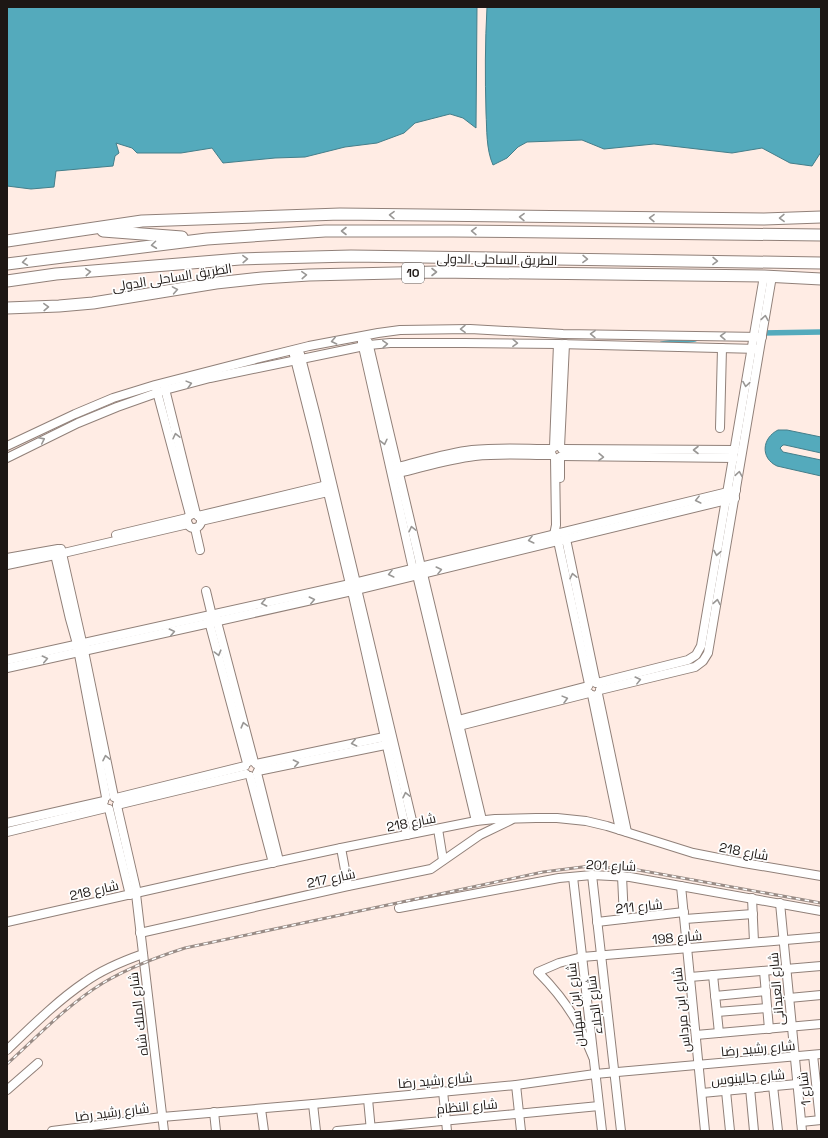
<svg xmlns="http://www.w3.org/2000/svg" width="828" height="1138" font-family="'Space Grotesk',Cairo,sans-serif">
<rect width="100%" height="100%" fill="#ffece4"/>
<g fill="#54aabc" stroke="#447e8a">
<path d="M7,7H477L476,128L463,118L450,114L415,123L404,133L377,143L345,147L305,157L275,158L223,163L212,148L181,153H137L132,148L116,143L119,153L115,156L113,166L56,171L54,187L31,189L7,186Z"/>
<path d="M487,7H821V152L812,166L790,163L762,148L732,153L654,144L604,149L582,140L527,142L518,147L507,158L493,165C486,149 487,130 486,113C485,77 485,43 487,7Z"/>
<path d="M778,430H787L821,437V453L785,445H783L780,448L783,452L821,460V476L777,466C760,458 762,438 778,430Z"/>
</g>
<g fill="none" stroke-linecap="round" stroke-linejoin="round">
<g stroke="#54aabc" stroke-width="5.5">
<path d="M759,333L821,332"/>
<path d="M662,344L695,339"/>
</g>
<defs>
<g id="minor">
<path d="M362,342L413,569"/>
<path d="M368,342L421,567"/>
<path d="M300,354L316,416L356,583"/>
<path d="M294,355L315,438L350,584"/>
<path d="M164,385L196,514"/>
<path d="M156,388L190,515"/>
<path d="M720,428L722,348"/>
<path d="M7,446L75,414L113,398L155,385L256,359L309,346L378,333L400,330L470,329L563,334L762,337"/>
<path d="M554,447L558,344"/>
<path d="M560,447L565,344"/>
<path d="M562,449L735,450"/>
<path d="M562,456L734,458"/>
<path d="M560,457V478"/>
<path d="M7,458L78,423L117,407L165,390L210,378L369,345L390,343H464L558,344L759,349"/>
<path d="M398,467C422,461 447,453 472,450C499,447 526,449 552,449"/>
<path d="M399,473C424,467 449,459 475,456C500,453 526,455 552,455"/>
<circle cx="194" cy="521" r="7"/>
<path d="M198,516L327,485"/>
<path d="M201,521L328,492"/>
<path d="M195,528L200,550"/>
<path d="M116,535L187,518"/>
<path d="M554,535L556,525L555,458"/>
<path d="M566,539L596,683"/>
<path d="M558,541L589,684"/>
<path d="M61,549L84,651L114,797"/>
<path d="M54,550L70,619L77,644L106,797"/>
<path d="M7,558L58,549"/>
<path d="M7,565L55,555L188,524"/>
<path d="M423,574L482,820"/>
<path d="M417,575L476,821"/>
<path d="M357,589L415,833"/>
<path d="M206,591L213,620"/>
<path d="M352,591L407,835"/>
<path d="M208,618L247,763"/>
<path d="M216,618L254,762"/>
<path d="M7,660L350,584L736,490"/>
<path d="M7,668L214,622L352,591L735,498"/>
<path d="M597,683L688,660L696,655L701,646L764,276"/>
<path d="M600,690L695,667L703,661L708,653L772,276"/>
<path d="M598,694L627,832"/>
<path d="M592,695L620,830"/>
<path d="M458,720L588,686"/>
<path d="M459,726L589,693"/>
<path d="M256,764L389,736"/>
<path d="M258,771L390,744"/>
<path d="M257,773L279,861"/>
<path d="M250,776L273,863"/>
<path d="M116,798L245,766"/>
<path d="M117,805L246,774"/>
<path d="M117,806L137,893"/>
<path d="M109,809L130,895"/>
<path d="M7,823L104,801"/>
<path d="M438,829L443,860"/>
<path d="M7,832L106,808"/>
<path d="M341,848L348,886"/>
<path d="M592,875L621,1131"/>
<path d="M622,876L624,919"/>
<path d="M573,877L602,1131"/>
<path d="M681,886L705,1131"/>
<path d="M136,894L164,1131"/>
<path d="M752,898L754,942"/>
<path d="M780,903L802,1131"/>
<path d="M399,908L559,878L592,875L630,877L821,911"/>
<path d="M685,919L753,914"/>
<path d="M7,922L238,870L341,848L476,821L495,819L536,818H557L586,821L607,826L693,853L744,863L821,876"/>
<path d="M597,922L684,912"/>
<path d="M140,933L348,886L431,869L480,835L511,820"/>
<path d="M764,971L769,1029"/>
<path d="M713,975L719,1033"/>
<path d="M690,977L821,966"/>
<path d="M715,996L766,991"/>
<path d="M789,998L821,995"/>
<path d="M717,1012L767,1008"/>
<path d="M696,1035L821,1024"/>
<path d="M7,1050C32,1026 57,1001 85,982C103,969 123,961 143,954"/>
<path d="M813,1055L820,1120"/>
<path d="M593,1057C588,1045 583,1033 577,1022C566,1003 553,987 538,972L559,963L582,957L821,937"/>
<path d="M516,1085L521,1131"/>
<path d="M773,1086L778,1131"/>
<path d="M750,1088L754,1131"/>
<path d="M7,1090L38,1063"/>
<path d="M443,1091L447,1131"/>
<path d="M726,1091L730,1131"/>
<path d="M702,1093L797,1084"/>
<path d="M368,1099L371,1131"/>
<path d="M313,1104L316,1131"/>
<path d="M261,1109L264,1131"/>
<path d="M214,1112L216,1131"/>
<path d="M801,1122L821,1120"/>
<path d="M52,1131L162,1117L313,1104L516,1085L595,1074L821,1054"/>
<path d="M337,1131L599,1106"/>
</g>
<g id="highway">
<path d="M103,231L182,237"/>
<path d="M7,241L142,221L340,214L764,219L821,217"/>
<path d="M7,264L207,239L325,231H453L821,235"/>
<path d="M7,281L56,274L240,259L351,256L821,263"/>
<path d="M7,308L59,306L93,303L216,283L262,278L309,275L437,272L764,276L821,279"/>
</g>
</defs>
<use href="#minor" stroke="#918079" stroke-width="10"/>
<use href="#highway" stroke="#918079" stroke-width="13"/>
<use href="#minor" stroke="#fff" stroke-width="8"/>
<use href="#highway" stroke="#fff" stroke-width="11"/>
<defs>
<path id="rail" d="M7,1064C38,1036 67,1005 103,983C128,968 157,957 185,948L543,872L590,866L638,870L821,903"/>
</defs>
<use href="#rail" stroke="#998c86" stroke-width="3"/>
<use href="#rail" stroke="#fefefe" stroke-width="1.5" stroke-dasharray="4.5" stroke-linecap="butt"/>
</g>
<defs><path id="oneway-chevron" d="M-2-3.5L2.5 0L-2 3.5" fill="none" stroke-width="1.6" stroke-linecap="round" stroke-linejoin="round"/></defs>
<g stroke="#999795">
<use href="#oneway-chevron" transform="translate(392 215) rotate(-179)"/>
<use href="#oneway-chevron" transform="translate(522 217) rotate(-179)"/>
<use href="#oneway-chevron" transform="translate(652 218) rotate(-179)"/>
<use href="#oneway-chevron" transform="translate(782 218) rotate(179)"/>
<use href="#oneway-chevron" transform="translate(344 231) rotate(180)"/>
<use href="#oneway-chevron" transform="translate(474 231) rotate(-179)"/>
<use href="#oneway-chevron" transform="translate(154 245) rotate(173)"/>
<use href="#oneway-chevron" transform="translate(245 259) rotate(-2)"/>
<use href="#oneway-chevron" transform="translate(585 259) rotate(1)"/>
<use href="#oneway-chevron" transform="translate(715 261) rotate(1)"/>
<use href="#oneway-chevron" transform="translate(25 262) rotate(172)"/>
<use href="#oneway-chevron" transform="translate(88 272) rotate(-5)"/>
<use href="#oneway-chevron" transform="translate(434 272)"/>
<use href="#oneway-chevron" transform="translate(304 275) rotate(-3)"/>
<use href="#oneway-chevron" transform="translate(175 290) rotate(-10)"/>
<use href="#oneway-chevron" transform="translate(46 307) rotate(-2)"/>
<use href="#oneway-chevron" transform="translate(765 318) rotate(-81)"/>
<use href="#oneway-chevron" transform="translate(463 329) rotate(179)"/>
<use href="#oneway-chevron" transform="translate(593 334) rotate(-179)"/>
<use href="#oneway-chevron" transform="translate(723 336) rotate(-179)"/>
<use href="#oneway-chevron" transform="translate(334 341) rotate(168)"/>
<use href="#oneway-chevron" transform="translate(515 343) rotate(1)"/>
<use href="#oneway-chevron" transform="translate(385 344) rotate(-4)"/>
<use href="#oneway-chevron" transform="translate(189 384) rotate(-15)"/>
<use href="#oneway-chevron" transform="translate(746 384) rotate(99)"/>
<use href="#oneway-chevron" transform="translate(176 436) rotate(-103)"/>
<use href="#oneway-chevron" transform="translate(42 440) rotate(-26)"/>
<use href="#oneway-chevron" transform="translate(384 442) rotate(77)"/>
<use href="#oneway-chevron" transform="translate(696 450) rotate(-180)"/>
<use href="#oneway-chevron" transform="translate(601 457) rotate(1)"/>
<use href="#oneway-chevron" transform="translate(739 474) rotate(-81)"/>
<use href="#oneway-chevron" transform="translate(698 500) rotate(166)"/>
<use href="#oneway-chevron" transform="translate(412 529) rotate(-103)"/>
<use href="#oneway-chevron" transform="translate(531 540) rotate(166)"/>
<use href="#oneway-chevron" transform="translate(717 553) rotate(100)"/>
<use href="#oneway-chevron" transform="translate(439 570) rotate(-14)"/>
<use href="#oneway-chevron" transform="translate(391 574) rotate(166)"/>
<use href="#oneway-chevron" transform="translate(573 576) rotate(-102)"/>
<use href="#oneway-chevron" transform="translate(312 600) rotate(-13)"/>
<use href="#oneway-chevron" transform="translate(717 602) rotate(-80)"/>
<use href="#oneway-chevron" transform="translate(264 603) rotate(167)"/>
<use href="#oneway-chevron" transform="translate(172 632) rotate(-12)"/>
<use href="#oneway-chevron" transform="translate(218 653) rotate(75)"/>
<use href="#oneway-chevron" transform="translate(45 659) rotate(-12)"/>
<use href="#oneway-chevron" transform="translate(638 680) rotate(-14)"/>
<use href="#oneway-chevron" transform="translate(565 699) rotate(-15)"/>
<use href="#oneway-chevron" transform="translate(244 725) rotate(-105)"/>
<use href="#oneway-chevron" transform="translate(354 743) rotate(168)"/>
<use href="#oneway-chevron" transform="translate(106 758) rotate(-102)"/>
<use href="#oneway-chevron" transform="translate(296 763) rotate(-12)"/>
<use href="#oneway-chevron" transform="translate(406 795) rotate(-103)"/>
</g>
<g text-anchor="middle" stroke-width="3.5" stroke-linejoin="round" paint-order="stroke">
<rect fill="#fefefe" stroke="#605c5a" stroke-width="1" x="402" y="263" width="22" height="20" rx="3"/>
<g font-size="12" font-weight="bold" fill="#1d1714">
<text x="413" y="277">10</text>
</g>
<g font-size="13" fill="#1d1714" stroke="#fefefe">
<text transform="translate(497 259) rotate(1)" y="5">الطريق الساحلى الدولى</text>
<text transform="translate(172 277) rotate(-9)" y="5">الطريق الساحلى الدولى</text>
<text transform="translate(411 822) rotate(-11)" y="5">شارع 218</text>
<text transform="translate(744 851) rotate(10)" y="5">شارع 218</text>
<text transform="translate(611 865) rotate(2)" y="5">شارع 201</text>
<text transform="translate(331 878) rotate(-12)" y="5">شارع 217</text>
<text transform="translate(94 890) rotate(-13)" y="5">شارع 218</text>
<text transform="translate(639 906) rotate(-6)" y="5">شارع 211</text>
<text transform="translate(677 937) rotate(-5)" y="5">شارع 198</text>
<text transform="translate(776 989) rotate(-95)" y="5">شارع العبدانى</text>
<text transform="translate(575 1005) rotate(-96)" y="5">شارع ابن سهلان</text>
<text transform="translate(594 1005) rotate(-97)" y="5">شارع الجلاء</text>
<text transform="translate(681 1010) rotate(-96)" y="5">شارع ابن مرداس</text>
<text transform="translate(138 1014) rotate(-97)" y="5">شارع الملك شاه</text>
<text transform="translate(758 1048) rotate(-5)" y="5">شارع رشيد رضا</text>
<text transform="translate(748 1077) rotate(-5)" y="5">شارع جالينوس</text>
<text transform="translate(435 1080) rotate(-5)" y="5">شارع رشيد رضا</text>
<text transform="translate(804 1089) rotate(-96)" y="5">شارع 1</text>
<text transform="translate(467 1106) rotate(-5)" y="5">شارع النظام</text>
<text transform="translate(112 1112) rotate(-7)" y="5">شارع رشيد رضا</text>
</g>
</g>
<rect width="828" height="1138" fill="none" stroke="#1d1714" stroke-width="16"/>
</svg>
